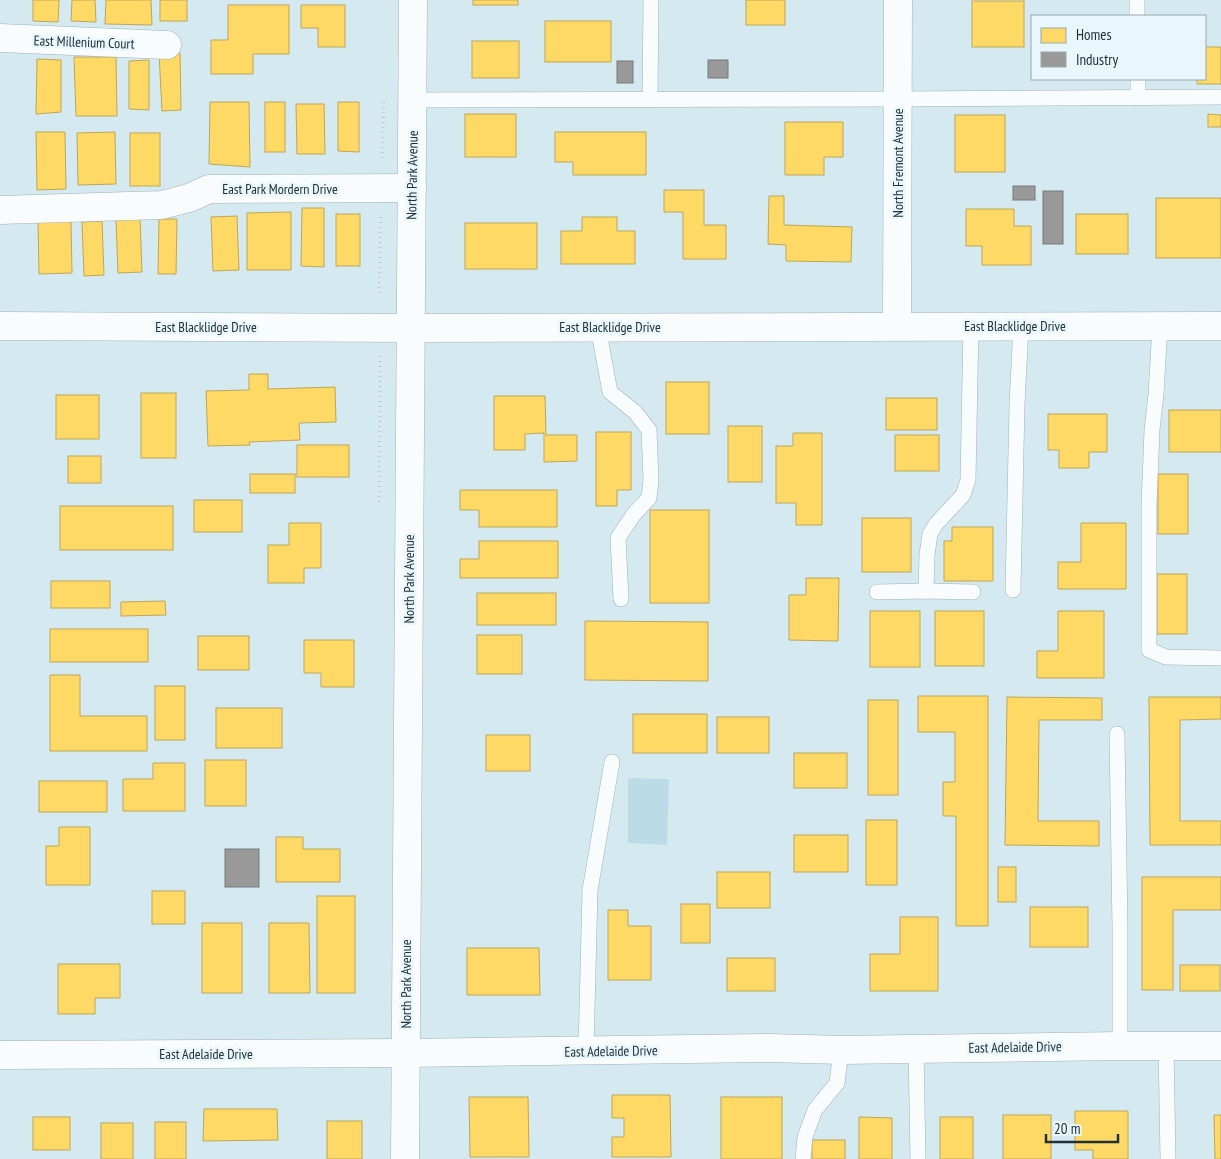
<svg xmlns="http://www.w3.org/2000/svg" width="1221" height="1159" font-family="'PT Sans Narrow',sans-serif">
<rect width="100%" height="100%" fill="#d5e9f0"/>
<path fill="#bbdce7" d="M628,778L669,779L667,845L628,843Z"/>
<g fill="#ffd966" stroke="#bda757">
<path d="M33,0H59L58,22L33,21Z"/>
<path d="M72,0H95L96,22L71,21Z"/>
<path d="M106,0H151L152,25L105,24Z"/>
<rect x="160" y="0" width="27" height="21"/>
<rect x="473" y="0" width="45" height="5"/>
<rect x="746" y="0" width="39" height="25"/>
<rect x="972" y="1" width="52" height="46"/>
<path d="M228,5H289V54H253V74H211V40H228Z"/>
<path d="M301,5H345V47H318V28H301Z"/>
<rect x="545" y="21" width="66" height="41"/>
<rect x="472" y="41" width="47" height="37"/>
<path d="M1205,47H1221V84H1197V79H1205Z"/>
<path d="M159,53H180L181,110L162,111Z"/>
<path d="M74,57H116L117,116H76Z"/>
<path d="M37,59L61,60V112L36,114Z"/>
<path d="M149,60V110L129,109V61Z"/>
<path d="M210,102H249L250,167L209,164Z"/>
<rect x="265" y="102" width="20" height="50"/>
<path d="M338,102H359V152L338,151Z"/>
<path d="M296,104H324L325,154H297Z"/>
<rect x="465" y="114" width="51" height="43"/>
<path d="M1208,114L1221,115V127H1208Z"/>
<rect x="955" y="115" width="50" height="57"/>
<path d="M785,122H843V157H824V175H785Z"/>
<path d="M36,132H65L66,189L37,190Z"/>
<path d="M115,132L116,184L78,185L77,133Z"/>
<path d="M555,132H646V175H573V162H555Z"/>
<rect x="130" y="133" width="30" height="53"/>
<path d="M664,190H704V225H726V259H683V212H664Z"/>
<path d="M769,196H784V225L852,227L851,262L786,261V245L768,244Z"/>
<rect x="1156" y="198" width="65" height="60"/>
<path d="M302,208H324V267L301,266Z"/>
<path d="M966,209H1014V226H1031V265H982V246H966Z"/>
<path d="M291,212V270H247V213Z"/>
<rect x="336" y="214" width="24" height="52"/>
<rect x="1076" y="214" width="52" height="40"/>
<path d="M237,216L239,270L213,271L211,217Z"/>
<path d="M582,217H617V231H635V264H561V231H582Z"/>
<path d="M140,218L142,272L118,273L116,220Z"/>
<path d="M159,219H177L176,274H158Z"/>
<path d="M71,221L72,273L39,274L38,222Z"/>
<path d="M102,221L104,275L84,276L82,222Z"/>
<rect x="465" y="223" width="72" height="46"/>
<path d="M249,374H268V389L335,387L336,422L299,423L300,440L249,442L250,445L208,446L206,391L249,390Z"/>
<rect x="666" y="382" width="43" height="52"/>
<rect x="141" y="393" width="35" height="65"/>
<rect x="56" y="395" width="43" height="44"/>
<path d="M494,396H545L546,435H577V461L544,462V433L525,434V450H494Z"/>
<rect x="886" y="398" width="51" height="32"/>
<rect x="1169" y="410" width="52" height="42"/>
<path d="M1048,414H1107V452H1089V468H1059V450H1048Z"/>
<rect x="728" y="426" width="34" height="56"/>
<path d="M596,432H631V490H617V506H596Z"/>
<path d="M793,433H822V525H796V503H776V446H793Z"/>
<rect x="895" y="435" width="44" height="36"/>
<rect x="297" y="445" width="52" height="32"/>
<rect x="68" y="456" width="33" height="27"/>
<rect x="250" y="474" width="45" height="19"/>
<rect x="1158" y="474" width="30" height="60"/>
<path d="M460,490H557V527H479V510H460Z"/>
<rect x="194" y="500" width="48" height="32"/>
<rect x="60" y="506" width="113" height="44"/>
<rect x="650" y="510" width="59" height="93"/>
<rect x="862" y="518" width="49" height="54"/>
<path d="M289,523H321V568H304V583H268V545H289Z"/>
<path d="M1081,523H1126V589H1058V562H1081Z"/>
<path d="M952,527H993V581H944V541H952Z"/>
<path d="M479,541H558V578H460V559H479Z"/>
<rect x="1157" y="574" width="30" height="60"/>
<path d="M806,578H839L838,641L789,640V595H806Z"/>
<rect x="51" y="581" width="59" height="27"/>
<rect x="477" y="593" width="79" height="32"/>
<path d="M165,601L166,615L121,616V602Z"/>
<rect x="870" y="611" width="50" height="56"/>
<rect x="935" y="611" width="49" height="55"/>
<path d="M1058,611H1104V678H1037V651H1058Z"/>
<path d="M585,621L708,622V681L585,680Z"/>
<rect x="50" y="629" width="98" height="33"/>
<rect x="477" y="635" width="45" height="39"/>
<rect x="198" y="636" width="51" height="34"/>
<path d="M304,640H354V687H321V673H304Z"/>
<path d="M50,675H80V716H147V751H50Z"/>
<rect x="155" y="686" width="30" height="54"/>
<path d="M918,696H988V926H956V816H943V782H955V732H918Z"/>
<path d="M1007,697L1102,698V720H1039L1038,821H1099V846L1005,845Z"/>
<path d="M1149,697H1221V719L1180,720V821H1221V845H1150Z"/>
<rect x="868" y="700" width="30" height="95"/>
<rect x="216" y="708" width="66" height="40"/>
<rect x="633" y="714" width="74" height="39"/>
<rect x="717" y="717" width="52" height="36"/>
<rect x="486" y="735" width="44" height="36"/>
<rect x="794" y="753" width="53" height="35"/>
<rect x="205" y="760" width="41" height="46"/>
<path d="M153,763H185V811H123V779H153Z"/>
<rect x="39" y="781" width="68" height="31"/>
<rect x="866" y="820" width="31" height="65"/>
<path d="M59,827H90V885H46V846H59Z"/>
<rect x="794" y="835" width="54" height="37"/>
<path d="M276,837H303V849H340V882H276Z"/>
<rect x="998" y="867" width="18" height="35"/>
<rect x="717" y="872" width="53" height="36"/>
<path d="M1142,877H1221V910H1173V990H1142Z"/>
<rect x="152" y="891" width="33" height="33"/>
<rect x="317" y="896" width="38" height="97"/>
<rect x="681" y="904" width="29" height="39"/>
<rect x="1030" y="907" width="58" height="40"/>
<path d="M608,910H628V926H651V980H608Z"/>
<path d="M900,917H938V991H870V954H900Z"/>
<rect x="202" y="923" width="40" height="70"/>
<path d="M269,923H309L310,993H269Z"/>
<path d="M467,948H539L540,995H467Z"/>
<rect x="727" y="958" width="48" height="33"/>
<path d="M58,964H120V998H95V1014H58Z"/>
<rect x="1180" y="965" width="40" height="26"/>
<path d="M612,1095H670L671,1157H612V1137H624V1118H612Z"/>
<path d="M469,1097H528L529,1157H470Z"/>
<rect x="721" y="1097" width="61" height="62"/>
<path d="M204,1109H277L278,1140L203,1141Z"/>
<path d="M1075,1111H1128V1159H1093V1150H1075Z"/>
<rect x="1003" y="1115" width="48" height="44"/>
<path d="M1214,1115H1221V1159H1215Z"/>
<rect x="33" y="1117" width="37" height="33"/>
<path d="M859,1117L892,1118V1159H859Z"/>
<rect x="940" y="1117" width="33" height="42"/>
<rect x="327" y="1121" width="35" height="38"/>
<rect x="155" y="1122" width="31" height="37"/>
<rect x="101" y="1123" width="32" height="36"/>
<rect x="812" y="1140" width="33" height="19"/>
</g>
<g fill="#999" stroke="#757a7b">
<rect x="708" y="60" width="20" height="18"/>
<rect x="617" y="61" width="16" height="22"/>
<rect x="1013" y="186" width="22" height="14"/>
<rect x="1043" y="191" width="20" height="53"/>
<rect x="225" y="849" width="34" height="38"/>
</g>
<g fill="none" stroke-linecap="round" stroke-linejoin="round">
<defs>
<g id="service">
<path d="M1137,0V16"/>
<path d="M1138,79V98"/>
<path d="M413,100L898,99L1221,97"/>
<path d="M650,100L651,0"/>
<path d="M1160,326L1156,394L1152,430L1149,505V650L1166,657L1221,658"/>
<path d="M598,327L610,392L635,412L649,430L651,480L649,498L634,514L618,538L621,599"/>
<path d="M1013,590L1017,404L1021,326"/>
<path d="M926,591L927,555L930,534L936,524L963,495L968,480L971,326"/>
<path d="M877,592L926,591L973,592"/>
<path d="M1117,734L1120,928V1046"/>
<path d="M1166,1046L1168,1159"/>
<path d="M916,1049L918,1159"/>
<path d="M586,1051L590,890L612,762"/>
<path d="M803,1159L805,1137L815,1110L837,1083L841,1050"/>
</g>
<g id="minor">
<path d="M0,38L167,45"/>
<path d="M0,210L162,205L189,198L209,189L412,188"/>
<path d="M0,326L410,328L1221,326"/>
<path d="M897,326L898,0"/>
<path d="M0,1055L406,1053L771,1048L841,1050L1120,1046H1221"/>
</g>
<path id="tertiary" d="M405,1159L413,0"/>
</defs>
<use href="#service" stroke="#a1b1b6" stroke-width="16"/>
<use href="#minor" stroke="#a1b1b6" stroke-width="29"/>
<use href="#tertiary" stroke="#a1b1b6" stroke-width="29"/>
<g stroke="#c3cacc" stroke-width="3" stroke-dasharray="1 4" stroke-linecap="butt">
<path d="M382,158L384,100"/>
<path d="M379,293L381,215"/>
<path d="M379,502L380,356"/>
</g>
<use href="#service" stroke="#f9fcfd" stroke-width="15"/>
<use href="#minor" stroke="#f9fcfd" stroke-width="28"/>
<use href="#tertiary" stroke="#f9fcfd" stroke-width="28"/>
</g>
<g text-anchor="middle" stroke-width="5" stroke-linejoin="round" paint-order="stroke">
<g font-size="14" fill="#223135" stroke="#e9f7fd">
<text transform="translate(84 42) rotate(2)" y="5">East Millenium Court</text>
<text transform="translate(898 163) rotate(-90)" y="5">North Fremont Avenue</text>
<text transform="translate(412 175) rotate(-89)" y="5">North Park Avenue</text>
<text x="280" y="194">East Park Mordern Drive</text>
<text x="1015" y="331">East Blacklidge Drive</text>
<text x="206" y="332">East Blacklidge Drive</text>
<text x="610" y="332">East Blacklidge Drive</text>
<text transform="translate(409 579) rotate(-90)" y="5">North Park Avenue</text>
<text transform="translate(406 984) rotate(-90)" y="5">North Park Avenue</text>
<text transform="translate(1015 1047) rotate(-1)" y="5">East Adelaide Drive</text>
<text transform="translate(611 1051) rotate(-1)" y="5">East Adelaide Drive</text>
<text x="206" y="1059">East Adelaide Drive</text>
</g>
</g>
<rect x="1031" y="15" width="175" height="65" fill="#e9f7fd" stroke="#99a8ad"/>
<rect x="1041" y="28" width="25" height="15" fill="#ffd966" stroke="#99a8ad"/>
<text x="1076" y="40" font-size="15" fill="#223135">Homes</text>
<rect x="1041" y="52" width="25" height="15" fill="#999999" stroke="#99a8ad"/>
<text x="1076" y="65" font-size="15" fill="#223135">Industry</text>
<path d="M1046 1134v8h72v-8" fill="none" stroke="#223135" stroke-width="2.5"/>
<text x="1054" y="1134" font-size="15" fill="#223135" stroke="#e9f7fd" stroke-width="4" paint-order="stroke">20 m</text>
</svg>
